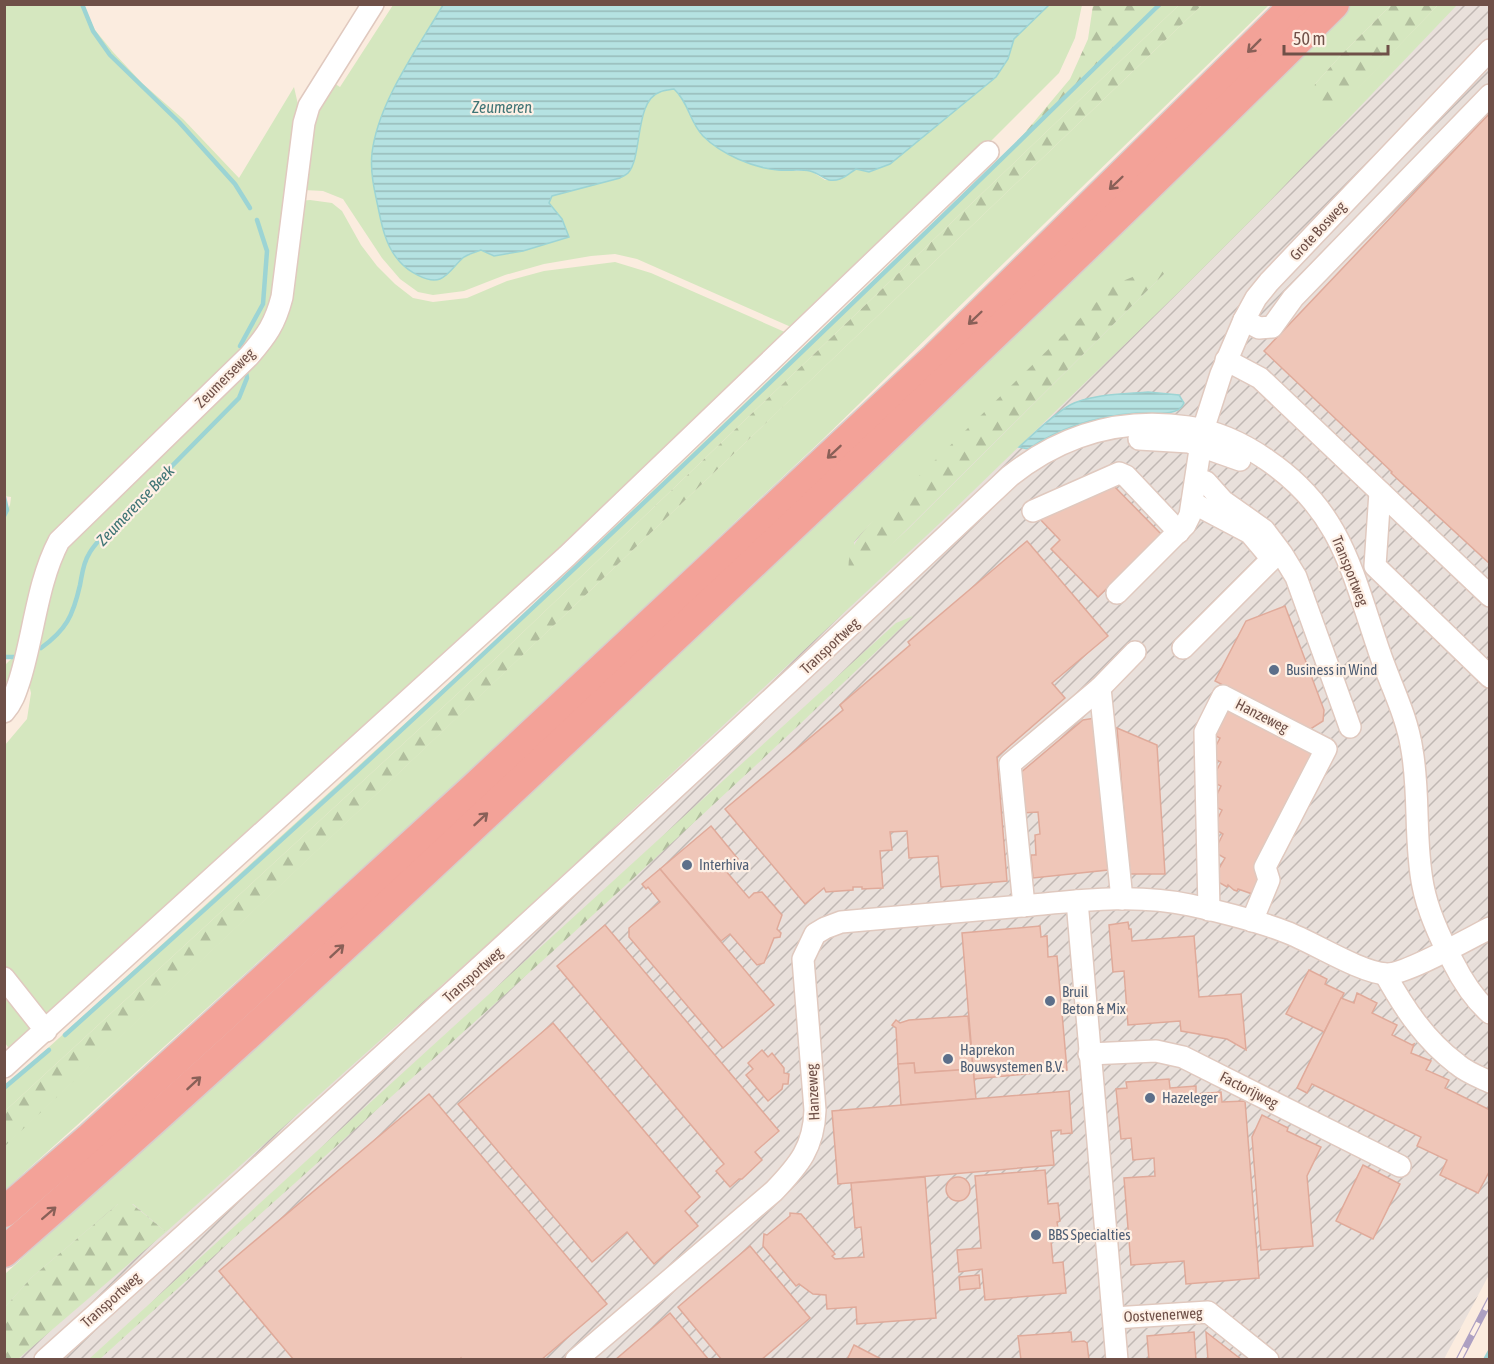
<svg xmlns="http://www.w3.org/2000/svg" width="1494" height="1364" font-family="'Asap Condensed',sans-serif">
<defs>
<pattern id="industrial-furrows" width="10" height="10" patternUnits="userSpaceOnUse" patternTransform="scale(1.5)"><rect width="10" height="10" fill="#e9e0db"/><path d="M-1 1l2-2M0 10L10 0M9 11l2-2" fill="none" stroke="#c1b8b4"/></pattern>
<pattern id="forest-firs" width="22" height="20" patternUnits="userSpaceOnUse" patternTransform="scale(1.5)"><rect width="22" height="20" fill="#d5e7bf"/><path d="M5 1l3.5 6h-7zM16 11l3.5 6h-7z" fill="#b1be9d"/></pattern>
<pattern id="water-rules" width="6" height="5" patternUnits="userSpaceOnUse" patternTransform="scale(1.5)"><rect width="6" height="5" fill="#b5e2e2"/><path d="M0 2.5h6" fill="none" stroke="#97bab9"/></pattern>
</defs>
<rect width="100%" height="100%" fill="#fbecdf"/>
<path fill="url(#industrial-furrows)" d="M1452,5H1489L1490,1273L1444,1359L5,1360L4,1297Z"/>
<g fill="#d5e7bf" fill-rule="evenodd">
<path d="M5,5H83L95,30L113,52L142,83L183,119L239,178L294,87L299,109L277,296L264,332L63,529L22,656L5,685V665L12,658H4V516L10,505L11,497L4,496Z"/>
<path d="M393,5H443L389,98L452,269L464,257L481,250L494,256L523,251L569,237L562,219L549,203L552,196L620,178C623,176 626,175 628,173C643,157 634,101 660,92C664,90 669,90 674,89L683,98L689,114L795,171H811L825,180L840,179L856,169L870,172L890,164L996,77L1008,59L1014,39L1049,5H1082L1075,38L1059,73L985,147L791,327L637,259L615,254L591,256L544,264L505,275L464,291L433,295L418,292L400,279L382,258L343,199L323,191L304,190L310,127L332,82L340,87Z"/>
<path d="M1162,5H1179L494,660L5,1111L4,1088L487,649Z"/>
<path d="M1202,5H1269L821,441L467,774L5,1190L4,1146C406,768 804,387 1202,5Z"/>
<path d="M1350,5H1391L1342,54L1315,84L1333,114L1438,5H1457L1264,207L1184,287L940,523L520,915L166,1232L133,1204H118L32,1277L5,1307V1274L502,819L1120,232ZM1168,270L906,531L856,576L854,542L868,526Z"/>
<path d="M310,200L332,203L342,211L361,245L377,266L395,284L413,298L433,302L467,298L507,281L544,271L615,262L651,273L787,333L473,631L51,1019L41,1014L5,968V745L27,719L31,693L27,676L56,552L271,337L300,201Z"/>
<path d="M4,988L31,1022L30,1034L11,1051L5,1043Z"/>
</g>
<g fill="url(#forest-firs)">
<path d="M1093,5H1162L1012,148L1070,79L1088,39Z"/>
<path d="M1179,5H1202C804,387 406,768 5,1146V1111L494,660Z"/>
<path d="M1391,5H1438L1333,115L1313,95L1315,84L1342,54Z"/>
<path d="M1169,269L871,565L856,577L849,575C846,554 855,541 868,526L1113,286C1131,276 1148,271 1169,269Z"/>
<path d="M913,616C650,871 371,1112 100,1359H89L896,623Z"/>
<path d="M118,1204H132L166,1232L18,1359H5V1307L32,1277Z"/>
</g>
<g fill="url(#water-rules)" stroke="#9cd4d4" stroke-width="1.5">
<path d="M443,5V4L1049,5L1014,39L1008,59L996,77L890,164L869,172L856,169C851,172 846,177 840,179C826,184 822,174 810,171C800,169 788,171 778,170C753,168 721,154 703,136C689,121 689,103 674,89C669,90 664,90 660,92C634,101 643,157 628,173C626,175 623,176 620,178L552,196L549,203L562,219L569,237L523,251L494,256L481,250C476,252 469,254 464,257C456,263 450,275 440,279C428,284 407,270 400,262C386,247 382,227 378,207C374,189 370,171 372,153C378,102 418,48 443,5Z"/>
<path d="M1148,392L1179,395L1184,403C1178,418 1151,412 1137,413C1097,416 1062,426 1028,449L1019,447C1035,433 1051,416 1070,405C1090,394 1125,394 1148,392Z"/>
</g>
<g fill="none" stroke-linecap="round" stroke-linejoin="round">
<g stroke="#9cd4d4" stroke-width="4.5">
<path d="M82,4L93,31L110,55L179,122L235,184L250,208"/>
<path d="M240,346L263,304L267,251L257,220"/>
<path d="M4,497L7,510L4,516"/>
<path d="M41,648C66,630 73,616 80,585C82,575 83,563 89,554C92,548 97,543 101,538L239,398L247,378L246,372"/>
<path d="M4,657H17"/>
<path d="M65,1035C162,948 260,860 356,772C629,521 895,264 1160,4"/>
<path d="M4,1088L49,1050"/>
<path d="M1485,1360L1490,1351"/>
</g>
</g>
<g fill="#efc6b8" stroke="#e0aa9a" stroke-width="1.5">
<path d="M1490,113V564L1391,473L1392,472L1264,351Z"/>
<path d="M1109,481L1162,535L1098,597L1051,549L1060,540L1036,515Z"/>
<path d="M1027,541L1108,636L1052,683L1065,698L997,757L1007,881L941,887L938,856L909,858L907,831L890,832L892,850L880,851L883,888L862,889V887H853V890L826,892L824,888L805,904L725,809L843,710L840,705L910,645L908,642Z"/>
<path d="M1285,606L1324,710L1323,721L1309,730L1215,681L1246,621Z"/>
<path d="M1226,702L1320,750L1258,896L1238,889L1237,891L1234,890L1228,885L1227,887L1213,879L1225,858L1214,852L1223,834L1213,828L1222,810L1212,805L1221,786L1211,781L1221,762L1210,757L1220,738L1210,733Z"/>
<path d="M1095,718L1108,870L1033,878L1031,855H1036L1035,835L1040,834L1038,812L1022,813L1019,774L1083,720Z"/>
<path d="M1117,728L1157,745L1165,874H1129Z"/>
<path d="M711,826L738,859L725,870L749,898L754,893L762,892L782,915L777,929L781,933L780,937L774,938L764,963L757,965L730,934L721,941L660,869Z"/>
<path d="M660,869L774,1005L723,1048L629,937V928L660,902L648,887L646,889L642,884Z"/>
<path d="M1128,922L1129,929H1131L1132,941L1194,936L1199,997L1241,994L1246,1050L1227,1039L1181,1031L1180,1021L1128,1025L1124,971L1113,972L1109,925Z"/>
<path d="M605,925L779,1131L755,1152L762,1160L742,1179H739L730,1187L716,1171L724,1164L557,966Z"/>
<path d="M1040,926L1041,937L1047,936L1048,957L1057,956L1067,1070L974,1079L962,933Z"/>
<path d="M1309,970L1327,979L1325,984L1344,993L1324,1032L1286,1014Z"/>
<path d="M1357,993L1377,1003L1372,1013L1397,1025L1392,1035L1412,1045L1414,1044L1411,1053L1431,1061L1426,1070L1449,1080L1445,1088L1490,1110V1170L1478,1193L1440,1175L1447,1160L1417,1146L1421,1137L1312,1084L1307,1093L1297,1088L1341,998L1354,1003Z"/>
<path d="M968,1016L973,1069L915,1073L914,1063L898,1064L896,1028L892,1025L896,1020L900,1023L909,1020Z"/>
<path d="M553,1023L700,1197L685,1211L698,1226L654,1264L627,1232L592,1262L458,1104Z"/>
<path d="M762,1050L768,1057L772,1053L784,1068V1073L789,1074L788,1084H783L782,1089L768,1101L746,1075L753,1069L748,1063Z"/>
<path d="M914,1063L915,1073L973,1069L976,1099L901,1105L898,1064Z"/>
<path d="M1169,1079L1170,1088L1196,1086V1094L1221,1092L1222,1102L1245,1101L1259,1278L1186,1284L1184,1261L1131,1265L1124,1178L1155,1176L1154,1158L1133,1160L1131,1138L1121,1139L1116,1089L1127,1088L1126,1082Z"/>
<path d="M1069,1091L1072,1133L1061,1134V1130L1051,1131L1054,1165L838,1184L832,1111Z"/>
<path d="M429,1094L607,1304L541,1360H462L461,1358L459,1360H294L219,1271Z"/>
<path d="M1262,1115L1288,1128L1287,1131L1321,1147L1307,1176L1313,1246L1261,1250L1252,1137Z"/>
<path d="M1363,1165L1400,1184L1373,1239L1336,1221Z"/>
<path d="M1045,1170L1048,1204L1058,1203L1060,1221L1057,1222L1058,1228L1050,1229L1053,1263L1063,1262L1066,1293L985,1300L982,1269L959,1272L957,1250L981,1248L975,1176Z"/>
<circle cx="958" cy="1189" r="12"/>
<path d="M925,1177L936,1318L857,1324L856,1307L827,1309L826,1295L813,1294L799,1284L796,1286L763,1246L764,1234L767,1235L790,1216V1213L801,1214L835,1254L832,1256L835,1259L864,1257L861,1227L855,1228L851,1183Z"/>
<path d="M750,1246L810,1318L761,1360H722L678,1307Z"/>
<path d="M979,1275L980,1288L960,1290L959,1277Z"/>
<path d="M670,1313L709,1360H615Z"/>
<path d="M1071,1332L1072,1342L1084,1341L1087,1343L1089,1360H1021L1018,1336Z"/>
<path d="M1194,1332L1196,1360H1149L1147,1336Z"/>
<path d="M1206,1332L1242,1360H1208Z"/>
<path d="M854,1345L883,1360H847Z"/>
</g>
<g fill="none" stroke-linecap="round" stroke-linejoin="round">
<defs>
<g id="minor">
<path d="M1244,320L1259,328L1272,327L1293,298L1490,95"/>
<path d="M1226,360L1260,378L1490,596"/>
<path d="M1139,439L1189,442L1240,460"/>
<path d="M1197,479L1206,482L1223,501L1264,530L1282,554L1296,577L1350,727"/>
<path d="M1380,492L1375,566L1490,677"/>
<path d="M1033,511L1119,473L1126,476L1179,532"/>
<path d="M1117,593L1185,525L1190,515L1203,430L1221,374L1244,320L1256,298L1269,282L1490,50"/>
<path d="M1183,648L1272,559L1250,533L1193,503"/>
<path d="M4,712C13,702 16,691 20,679C34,634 37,583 59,541L249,356C267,335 275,324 282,297L304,123L309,106L373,4"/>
<path d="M1122,899L1100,688L1135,652"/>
<path d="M1077,901L1117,1360"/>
<path d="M1024,906L1010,764L1100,688"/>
<path d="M1209,910L1205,732L1223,696L1326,749L1265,867L1269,880L1252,921"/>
<path d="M1385,974C1404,1008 1425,1040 1457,1064C1466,1072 1479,1077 1490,1082"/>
<path d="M4,978L46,1031"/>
<path d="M1089,1054L1156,1051L1183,1057L1400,1166"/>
<path d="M4,1067L567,556L988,152"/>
<path d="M1114,1318L1208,1312L1268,1360"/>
<path d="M45,1360C370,1069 692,775 1010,476C1063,434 1121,417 1188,427C1216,431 1244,444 1267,460C1341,510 1352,572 1379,651C1390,684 1407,715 1412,750C1420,795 1414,841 1423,886C1428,912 1440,938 1453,962C1462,980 1474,999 1490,1013"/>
<path d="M576,1360L774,1191C799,1165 814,1147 815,1110L803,959L815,934L825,928L841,922C901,917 962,911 1022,906C1077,901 1135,893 1190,905C1222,912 1255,920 1286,932C1313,942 1359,972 1386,974C1405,975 1470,938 1490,928"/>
</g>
<g id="highway">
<path d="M4,1212L91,1137L473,789L935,358L1296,4"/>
<path d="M4,1252C219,1065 426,871 633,676C869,455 1104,232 1334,4"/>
</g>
</defs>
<use href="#minor" stroke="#e0c9bf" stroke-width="24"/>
<use href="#highway" stroke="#d7cecc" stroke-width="33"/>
<use href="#minor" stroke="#fff" stroke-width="21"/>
<use href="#highway" stroke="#f3a298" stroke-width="30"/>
<defs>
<path id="rail" d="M1459,1360L1490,1300"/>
</defs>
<use href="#rail" stroke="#ada0c2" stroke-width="7"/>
<use href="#rail" stroke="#fef0e5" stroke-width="4.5" stroke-dasharray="14" stroke-linecap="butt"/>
</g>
<defs><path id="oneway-shaft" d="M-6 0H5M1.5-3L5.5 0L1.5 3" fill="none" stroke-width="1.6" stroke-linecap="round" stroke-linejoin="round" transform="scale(1.5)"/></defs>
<g stroke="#896058">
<use href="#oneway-shaft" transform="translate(1254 46) rotate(135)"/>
<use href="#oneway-shaft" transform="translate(1116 183) rotate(136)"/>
<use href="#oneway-shaft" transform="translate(975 318) rotate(136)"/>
<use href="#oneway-shaft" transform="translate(834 452) rotate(137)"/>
<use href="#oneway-shaft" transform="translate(481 819) rotate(-43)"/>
<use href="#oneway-shaft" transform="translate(337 951) rotate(-43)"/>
<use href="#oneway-shaft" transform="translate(194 1083) rotate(-43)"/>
<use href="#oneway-shaft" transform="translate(49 1213) rotate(-41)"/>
</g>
<g fill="#5c6f8a" stroke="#fef0e5" stroke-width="2">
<circle cx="1274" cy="670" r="6"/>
<circle cx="687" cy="865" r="6"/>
<circle cx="1050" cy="1001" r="6"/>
<circle cx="948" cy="1059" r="6"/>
<circle cx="1150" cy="1098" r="6"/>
<circle cx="1036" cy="1235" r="6"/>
</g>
<g text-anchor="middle" stroke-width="4.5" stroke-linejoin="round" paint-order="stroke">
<g font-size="15" fill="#6f5048" stroke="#fef0e5">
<text transform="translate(1318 231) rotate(-47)" y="5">Grote Bosweg</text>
<text transform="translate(225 378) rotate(-45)" y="5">Zeumerseweg</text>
<text transform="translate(1350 571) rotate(68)" y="5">Transportweg</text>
<text transform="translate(830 646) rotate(-43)" y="5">Transportweg</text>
<text transform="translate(1262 716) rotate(27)" y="5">Hanzeweg</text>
<text transform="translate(473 975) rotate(-42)" y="5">Transportweg</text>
<text transform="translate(1249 1090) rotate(27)" y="5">Factorijweg</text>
<text transform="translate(813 1092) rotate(-93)" y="5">Hanzeweg</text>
<text transform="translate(111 1300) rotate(-42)" y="5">Transportweg</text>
<text transform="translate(1163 1315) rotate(-3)" y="5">Oostvenerweg</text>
</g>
<g font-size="15" fill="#4e5e75" stroke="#fef0e5" text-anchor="start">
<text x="1286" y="675">Business in Wind</text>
<text x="699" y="870">Interhiva</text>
<text x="1062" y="997">Bruil<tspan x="1062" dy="17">Beton &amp; Mix</tspan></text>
<text x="960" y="1055">Haprekon<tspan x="960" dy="17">Bouwsystemen B.V.</tspan></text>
<text x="1162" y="1103">Hazeleger</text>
<text x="1048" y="1240">BBS Specialties</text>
</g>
<g font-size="16" font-style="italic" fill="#3e7475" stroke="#fef0e5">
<text x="502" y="113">Zeumeren</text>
<text transform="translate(135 505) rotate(-46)" y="6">Zeumerense Beek</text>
</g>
</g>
<rect width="1494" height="1364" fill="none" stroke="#6f5048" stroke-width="12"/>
<path d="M1284 45v9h104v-9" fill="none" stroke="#6f5048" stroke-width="3"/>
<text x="1293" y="45" font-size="18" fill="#6f5048" stroke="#fef0e5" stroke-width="4.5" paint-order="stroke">50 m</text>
</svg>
